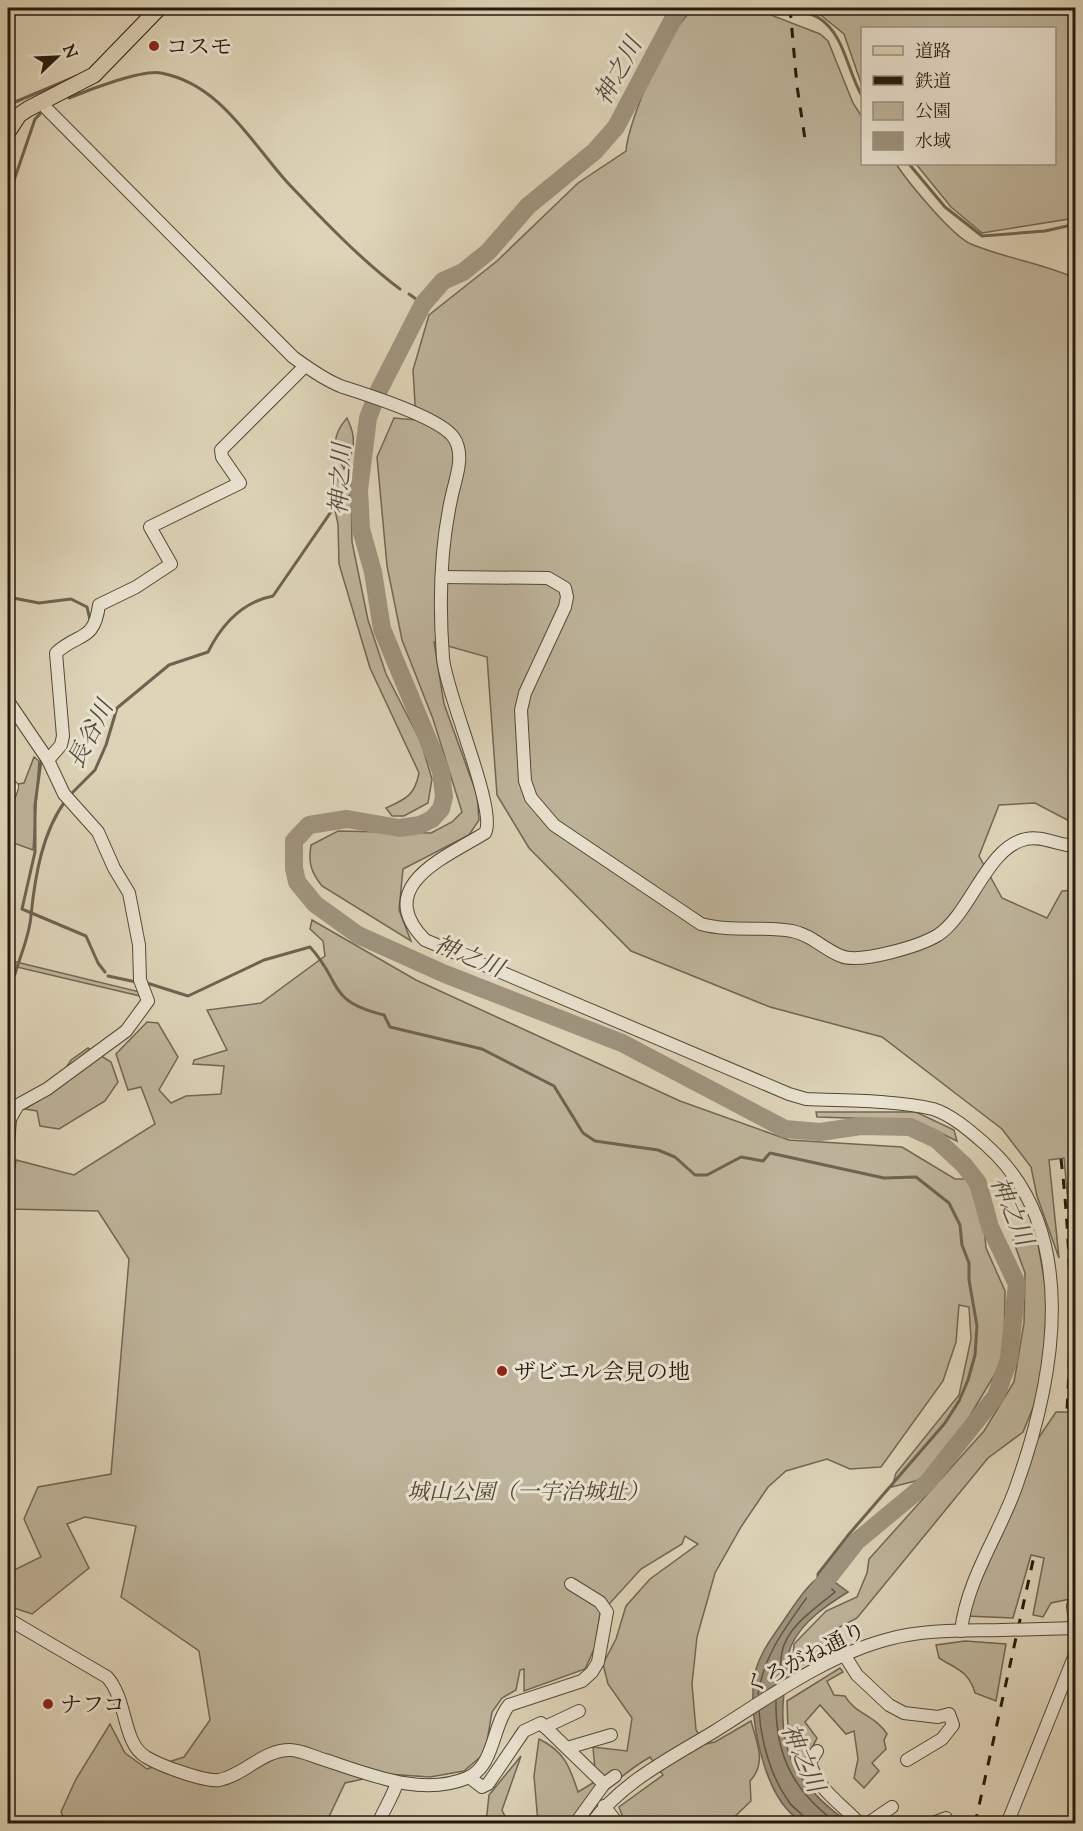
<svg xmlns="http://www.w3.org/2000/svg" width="1083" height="1831" font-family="'Sorts Mill Goudy','Noto Serif JP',serif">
<rect width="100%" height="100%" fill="#ded4b8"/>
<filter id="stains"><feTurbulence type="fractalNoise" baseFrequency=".00333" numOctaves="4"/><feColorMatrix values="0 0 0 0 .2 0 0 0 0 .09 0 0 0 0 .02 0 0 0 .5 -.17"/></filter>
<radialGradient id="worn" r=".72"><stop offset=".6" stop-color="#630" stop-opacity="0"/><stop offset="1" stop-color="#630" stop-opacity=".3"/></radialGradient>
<g fill="#beb49b" stroke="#716654" stroke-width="1.5">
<path d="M695,8H753L820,34L828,41L853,103L862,117V164H896C908,182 952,236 971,244C1004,258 1042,263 1075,278V824L1035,803L999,805L979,856L1002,898L1047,918L1062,891L1075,890V1258L1073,1259L1064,1158L1049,1160L1059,1258L1037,1196L1031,1167L1002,1129L882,1037L770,1007L631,951L529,848L497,795L487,657L434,642L444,704L477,795L479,820L469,835L403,869L399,910L411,941L322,886C311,872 308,863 311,845L338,831L431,833L452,822L462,812L433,719L402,640L387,566L377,457L394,418L416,420L413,370L429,315L497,261L578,183L626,151C628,120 669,25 695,8Z"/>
<path d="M812,8H1075V218L982,233L951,207L916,164H1054V28H862V86L844,34Z"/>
<path d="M347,418C357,438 355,450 344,469C332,449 332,435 347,418Z"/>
<path d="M342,474L349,479L351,487L352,542L368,620L386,674L421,742L432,779L428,803L404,816H392L386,808C406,799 415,795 419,773L370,668L339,564L338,524L333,501L337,478Z"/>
<path d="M34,757L39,761L33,850L8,841V808L18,784L24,783Z"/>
<path d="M312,920L416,980L680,1101L789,1140L902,1147L955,1179H968L984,1227L986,1248L1005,1291L1004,1359L959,1434L919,1480L892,1487L896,1473L959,1395L971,1339L969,1307L959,1305L956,1342L943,1381L881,1467L850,1469L827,1459L786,1471L768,1487L741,1527L715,1573L697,1637L692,1684L696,1730L706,1744L715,1742L751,1721C757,1743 767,1763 750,1781L751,1801L728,1823H625L619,1807L663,1775L650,1757C620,1775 599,1795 579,1823H538L534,1776L539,1739C564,1751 570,1767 578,1792L596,1781L593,1747L627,1751L632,1718L608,1684L603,1664L616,1639L626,1606L650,1579L698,1544L685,1536L682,1544L641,1569L600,1614L595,1647L585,1669L524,1691V1669L520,1670L516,1690L502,1698L492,1712L485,1753L464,1771L430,1777L386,1774L345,1783L326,1823H66L61,1812L76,1779L110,1724L125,1753L147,1769L184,1757L210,1720L199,1651L121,1597L136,1526L85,1517L67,1524L89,1568L32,1614L8,1606V1573L41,1557L24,1519L38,1487L111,1474L129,1259L98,1211L9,1209L16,1160L74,1175L155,1124L141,1087L128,1090L116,1054L147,1022L158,1023L178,1057L159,1090L171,1103L186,1096L221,1094L224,1066L193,1064L194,1060L227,1050L207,1010L261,1003L325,956L323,941L310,929Z"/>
<path d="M8,960L140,992V996L8,965Z"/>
<path d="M88,1048L111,1062L118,1082L105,1101L59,1129L40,1126L37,1111L25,1109L50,1093L71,1060Z"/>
<path d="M816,1112H916L954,1130L957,1141L914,1120L817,1117Z"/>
<path d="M1036,1232L1047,1296L1044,1357L1039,1393L1023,1432L988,1458L857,1618L838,1628L828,1651L792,1670L794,1644L826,1611L857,1597L867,1573L869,1559L984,1431L1014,1382L1024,1323L1025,1273L1013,1240Z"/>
<path d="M1074,1400L1076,1578L1070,1599L1051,1603L1043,1617L1033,1615L1044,1558L1031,1555L1013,1618L966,1616L1035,1443L1056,1412H1072Z"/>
<path d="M965,1641L1006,1644L996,1701L975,1693C969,1671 956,1669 939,1658L936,1645Z"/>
<path d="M840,1668L843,1672L827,1681L834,1695L845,1696C855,1714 876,1716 887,1734L884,1740L886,1749L872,1763L879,1771L864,1788L854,1778L858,1759L854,1731L846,1734L820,1705L805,1722L817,1738L807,1758V1775L788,1730L787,1701Z"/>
<path d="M521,1756L502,1810L508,1823H486L489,1795Z"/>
</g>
<path fill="#9f947e" stroke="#6e6350" stroke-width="1.5" d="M824,1574L848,1592C827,1605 803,1621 792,1644C786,1655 788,1668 786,1679C774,1747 794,1784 849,1823H803C797,1819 791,1814 786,1808C761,1780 746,1704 756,1669C762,1649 775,1634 786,1617C798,1600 807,1584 824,1574Z"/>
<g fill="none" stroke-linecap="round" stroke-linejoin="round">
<g stroke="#625645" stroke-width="1.5">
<path d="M758,1694C765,1650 790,1622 815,1586L825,1582L835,1592C816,1608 787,1626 782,1652C780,1662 781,1672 780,1681"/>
<path d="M776,1701C775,1756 794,1792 838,1824"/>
<path d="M759,1711C761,1742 771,1777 789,1802C794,1810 805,1813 806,1824"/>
</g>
<g stroke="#6e6350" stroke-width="3">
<path d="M787,8C797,11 810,12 819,18C845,35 847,71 862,96"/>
<path d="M69,98C88,90 143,69 161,73C220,84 250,141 287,182C319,216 362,261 400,289"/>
<path d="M8,105L77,76"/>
<path d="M909,164L945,207L982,236L1045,231L1076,224"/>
<path d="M9,216V195L35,119L40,114"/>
<path d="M409,294L423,304"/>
<path d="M8,597L39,603L71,599L87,607L90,620"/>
<path d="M41,761L35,805V852L22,909L86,936L98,963L105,972"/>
<path d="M70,795L95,770L106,745L117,708L169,665L208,652C222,624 242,602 273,596L335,506L359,490"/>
<path d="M108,976L136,982"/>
<path d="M8,980L15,974C20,956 30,935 31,915C35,877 42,832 66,800"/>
<path d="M147,983L188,996L264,960L310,947C343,983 326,1001 384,1015L390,1027L482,1049L554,1086L583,1133L595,1141L658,1150L675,1157L695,1175H707L741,1157L763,1161L770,1153L884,1178L916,1177L949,1203L960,1225L962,1245L969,1263V1280L977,1326L975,1355L968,1380L959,1401L945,1423L850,1533L818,1574V1580"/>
</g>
<path stroke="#9f947e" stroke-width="18" d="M679,8L616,127L595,151L528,206L488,252L463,272L443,281L423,304L378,392L368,418L359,490L361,529L373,572L382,629L441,771L444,797L441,809L432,819L420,825L399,828L347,819L309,825L294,841V868L297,882L315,904L358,935L445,974L622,1043L785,1129L820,1132L861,1126L910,1127L936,1139L964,1165L978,1183L990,1227L1017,1284L1009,1359L996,1396L927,1483L857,1541L815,1595"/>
<defs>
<g id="minor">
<path d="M41,103L293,357C308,368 326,381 343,387C368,395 441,418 454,438C465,455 456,477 452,495C440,547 439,605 443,658C446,694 498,812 485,833C446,857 372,886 425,940L789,1094L806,1099C845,1101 895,1100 933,1109C952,1115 970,1131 985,1144C1083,1230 1055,1378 1016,1487C999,1535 967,1579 961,1631"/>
<path d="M442,577L548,578L565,588L567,597L565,607L525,693L521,710L525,781L531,798L554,825L701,924C730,932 762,926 792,931C812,935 823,949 841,956C860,964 920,946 938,935C971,913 987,847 1026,839C1042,835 1059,846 1076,846"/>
<path d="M8,701L48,760L64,794L98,832L114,868L129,893L139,945L140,980L148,1001L126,1031L47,1089L18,1105L10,1119L8,1145"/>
<path d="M48,760L61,745L63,736L56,653C78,632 94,643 99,605L136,587L171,564L150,527L240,483L222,457L221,450L305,366"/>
<path d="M8,785L12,787L8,799"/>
<path d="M1076,1598L1073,1606L1076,1632"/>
<path d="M8,1619L107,1677C128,1700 122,1743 146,1757C159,1765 204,1782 219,1780C245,1775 262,1750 290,1750C301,1750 314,1757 325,1760C369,1774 421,1797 467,1778C495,1766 492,1726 509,1705L582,1681L592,1672L598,1662L607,1612L600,1602L571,1584"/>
<path d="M845,1656L857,1675L889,1705L904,1713L938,1717L949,1714L953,1725L942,1739L907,1760"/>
<path d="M545,1727L579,1711"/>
<path d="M567,1748L611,1735"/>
<path d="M817,1751L810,1762C817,1790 841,1803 860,1824"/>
<path d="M469,1777L482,1787L488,1784L524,1731L541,1723L604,1784L575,1824"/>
<path d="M604,1784L615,1776"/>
<path d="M604,1806L618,1824"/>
<path d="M378,1824C384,1809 392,1798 397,1783"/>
<path d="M591,1824C623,1781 671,1758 715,1731C769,1697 827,1655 889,1639C926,1629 965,1631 1003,1630"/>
<path d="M867,1824L892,1807"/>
<path d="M930,1824L946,1818"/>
<path d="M1007,1824L1076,1652"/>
</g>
<path id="major" d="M8,132L19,115L28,109L94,75L159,8"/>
</defs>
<use href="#minor" stroke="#524837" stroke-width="14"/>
<use href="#major" stroke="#24190c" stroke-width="17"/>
<use href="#minor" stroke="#eae3d1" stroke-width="12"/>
<use href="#major" stroke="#ded4b8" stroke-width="15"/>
<g stroke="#24190c" stroke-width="3" stroke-dasharray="10 10" stroke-linecap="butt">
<path d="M790,8L797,86L805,139"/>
<path d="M1061,1159C1071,1243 1072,1325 1067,1410"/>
<path d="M975,1824L1034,1556"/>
</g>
<defs>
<path id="minor-bridge" d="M1003,1630L1076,1628"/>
</defs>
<use href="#minor-bridge" stroke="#524837" stroke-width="14" stroke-linecap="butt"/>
<use href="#minor-bridge" stroke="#eae3d1" stroke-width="12"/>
</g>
<g fill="#8f2418" stroke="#eae3d1" stroke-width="2">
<circle cx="154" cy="46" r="6"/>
<circle cx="502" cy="1371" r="6"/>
<circle cx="48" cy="1704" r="6"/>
</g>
<g text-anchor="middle" stroke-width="6" stroke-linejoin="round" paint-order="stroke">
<g font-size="22" fill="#24190c" stroke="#eae3d1" text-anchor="start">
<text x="166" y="54">コスモ</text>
<text x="514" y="1379">ザビエル会見の地</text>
<text x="60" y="1712">ナフコ</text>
</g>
<g font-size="22" font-style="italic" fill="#524837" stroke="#eae3d1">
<text x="528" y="1499">城山公園（一宇治城址）</text>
</g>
<g font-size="22" fill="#24190c" stroke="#eae3d1">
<text transform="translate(805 1657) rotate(-27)" y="8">くろがね通り</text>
</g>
<g font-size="24" font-style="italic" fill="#554a3a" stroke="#eae3d1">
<text transform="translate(618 71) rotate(-62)" y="8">神之川</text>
<text transform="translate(340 479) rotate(-87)" y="8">神之川</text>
<text transform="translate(90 734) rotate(-63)" y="8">長谷川</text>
<text transform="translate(469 956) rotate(22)" y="8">神之川</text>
<text transform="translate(1012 1211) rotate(67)" y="8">神之川</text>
<text transform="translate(803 1758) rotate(66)" y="8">神之川</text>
</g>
</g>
<rect width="1083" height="1831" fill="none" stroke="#ded4b8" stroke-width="30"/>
<rect x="9" y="9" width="1065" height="1813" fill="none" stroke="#24190c" stroke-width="3"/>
<rect x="15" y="15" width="1053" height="1801" fill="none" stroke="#24190c" stroke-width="1.5"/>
<rect x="861" y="27" width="195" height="138" fill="#eae3d1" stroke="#9b9282" stroke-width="1.5"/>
<rect x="873" y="46" width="30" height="9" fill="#ded4b8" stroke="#9b9282" stroke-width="1.5"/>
<text x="915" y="57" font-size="18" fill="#24190c">道路</text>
<rect x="873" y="76" width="30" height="9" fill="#24190c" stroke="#9b9282" stroke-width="1.5"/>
<text x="915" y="87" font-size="18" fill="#24190c">鉄道</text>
<rect x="873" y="102" width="30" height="18" fill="#beb49b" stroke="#9b9282" stroke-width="1.5"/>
<text x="915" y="117" font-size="18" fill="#24190c">公園</text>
<rect x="873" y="132" width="30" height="18" fill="#9f947e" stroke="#9b9282" stroke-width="1.5"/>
<text x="915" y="147" font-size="18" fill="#24190c">水域</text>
<g transform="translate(57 57) rotate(67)" stroke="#eae3d1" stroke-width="4.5" paint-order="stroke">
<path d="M0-4.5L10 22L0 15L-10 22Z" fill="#24190c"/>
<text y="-9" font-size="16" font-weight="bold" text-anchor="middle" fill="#24190c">N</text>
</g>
<rect width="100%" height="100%" filter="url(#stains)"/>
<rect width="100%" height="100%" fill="url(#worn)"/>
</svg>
